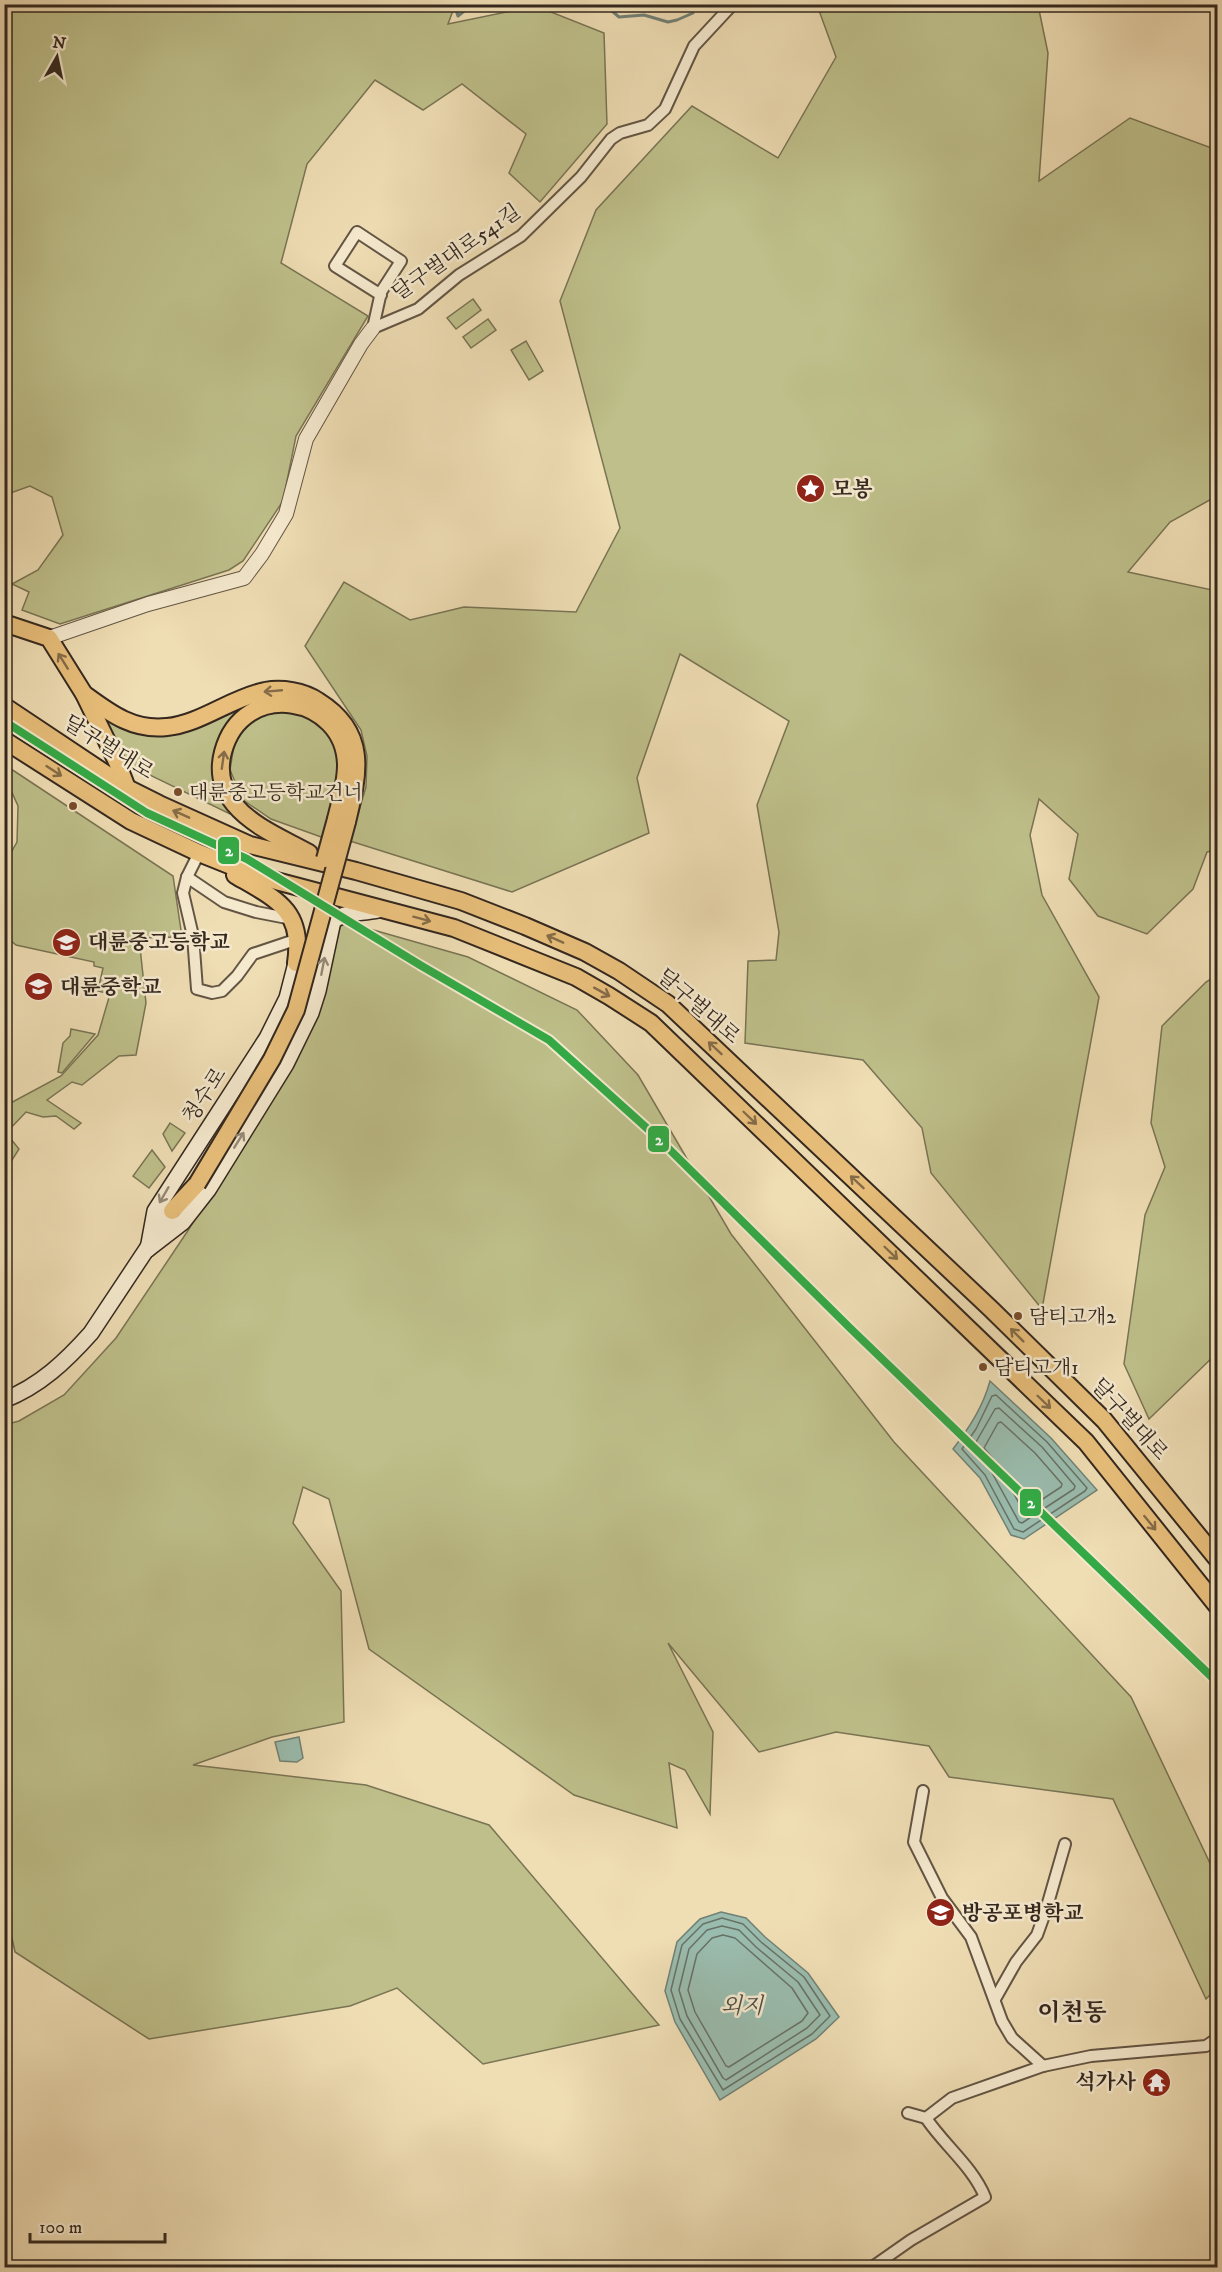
<svg xmlns="http://www.w3.org/2000/svg" width="1222" height="2272" font-family="'IM FELL DW Pica','Noto Serif KR',serif">
<rect width="100%" height="100%" fill="#efddb4"/>
<filter id="stains"><feTurbulence type="fractalNoise" baseFrequency=".00333" numOctaves="4"/><feColorMatrix values="0 0 0 0 .2 0 0 0 0 .09 0 0 0 0 .02 0 0 0 .5 -.17"/></filter>
<radialGradient id="worn" r=".72"><stop offset=".6" stop-color="#630" stop-opacity="0"/><stop offset="1" stop-color="#630" stop-opacity=".3"/></radialGradient>
<g fill="#bebf8a" stroke="#797454" stroke-width="1.5">
<path d="M5,5H455L448,24L536,6L604,33L607,124L540,202L509,173L526,134L462,84L423,110L375,80L307,164L281,263L368,316L296,436L283,501L243,561L229,570L60,624L22,610L29,592L12,584L38,570L63,535L52,497L30,486L5,495Z"/>
<path d="M817,5H1038L1048,53L1039,181L1130,118L1217,150V496L1170,522L1128,572L1217,591V850L1207,852L1193,889L1147,934L1098,916L1069,879L1078,834L1039,799L1030,835L1042,895L1099,997L1042,1309L931,1173L922,1128L863,1060L745,1043L748,961L776,960L779,932L757,805L789,721L680,654L637,778L649,833L512,892L350,841L366,787L367,756L361,730L305,646L344,582L410,620L464,607L576,612L620,528L560,301L596,210L692,106L778,158L836,57Z"/>
<path d="M473,299L481,310L456,329L447,318Z"/>
<path d="M488,319L496,330L471,348L463,337Z"/>
<path d="M526,341L543,371L529,380L511,350Z"/>
<path d="M241,705L221,732L214,762L234,812L230,814L123,762L103,714L128,729Z"/>
<path d="M284,708L312,715L328,730L338,751L339,782L324,838L271,819L243,800L230,770L235,739L255,715Z"/>
<path d="M5,765L173,876L182,937L139,938L146,1003L136,1055L119,1056L82,1085L72,1082L47,1100L81,1123L74,1129L56,1116L43,1117L26,1112L6,1133L19,1149L5,1171V1106L61,1076L98,1035L110,994L98,991L103,968L94,966V962L16,945L9,939L11,928L5,927V863L17,842L18,806L5,777Z"/>
<path d="M337,924L356,925L468,957L577,1010L638,1075L731,1234L894,1442L1131,1697L1217,1878V1988L1206,1999L1113,1799L949,1777L929,1746L836,1732L759,1752L668,1643L713,1732L710,1814L685,1770L669,1763L677,1828L574,1795L369,1649L329,1499L303,1487L293,1523L341,1591L344,1722L272,1737L193,1765L366,1785L489,1825L659,2025L483,2064L397,1988L350,2006L149,2039L15,1952L4,1901V1425L19,1421L64,1395L116,1338L187,1232L301,1050Z"/>
<path d="M1217,975V1353L1149,1419L1124,1364L1145,1215L1165,1167L1151,1123L1162,1026L1206,982Z"/>
<path d="M71,1029L95,1034L62,1073L58,1072L63,1043L70,1036Z"/>
<path d="M170,1123L185,1133L172,1151L163,1134Z"/>
<path d="M152,1150L165,1167L149,1188L133,1176Z"/>
</g>
<g fill="#9abcae" stroke="#718175" stroke-width="1.5">
<path d="M990,1381L1051,1438L1097,1490L1024,1539L1011,1535L980,1478L953,1449C969,1428 983,1407 990,1381Z"/>
<path d="M299,1737L303,1758L297,1762L280,1761L275,1742Z"/>
<path d="M721,1912L746,1918L765,1937L808,1973L839,2017L816,2039L720,2100L675,2022L665,1991L677,1942L700,1919Z"/>
</g>
<g fill="none" stroke-linecap="round" stroke-linejoin="round">
<g stroke="#677266" stroke-width="1.5">
<path d="M996,1395L1047,1442L1087,1488L1085,1491L1023,1532L1014,1529L985,1475L962,1449L976,1429L992,1396Z"/>
<path d="M999,1408L1042,1447L1075,1486L1074,1489L1022,1523L1019,1522L991,1471L972,1449L995,1409Z"/>
<path d="M1001,1422L1035,1453L1062,1484L1061,1487L1026,1510L1022,1509L999,1466L984,1448L998,1423Z"/>
<path d="M722,1918L743,1924L761,1942L804,1977L830,2016L812,2034L723,2090L680,2019L671,1990L682,1945L703,1924Z"/>
<path d="M722,1926L739,1930L756,1947L798,1982L820,2015L807,2028L726,2080L723,2078L687,2016L679,1990L689,1949L707,1930Z"/>
<path d="M723,1935L735,1938L792,1988L808,2013L802,2021L729,2067L726,2066L695,2012L688,1990L697,1954L712,1938Z"/>
</g>
<g stroke="#718175" stroke-width="3">
<path d="M454,4L458,16L473,4"/>
<path d="M604,4L619,17L644,15L668,22L677,20L693,13"/>
</g>
<defs>
<g id="minor">
<path d="M373,328L418,309L459,275L521,236L581,177L611,139L620,133L648,125L665,109L694,46L733,4"/>
<path d="M373,328L381,292L401,261L357,232L335,266L381,295"/>
<path d="M199,853L187,877L183,893L193,936L197,989L212,993L222,991L237,976L253,954L298,939"/>
<path d="M187,877L224,902L256,912L292,919"/>
<path d="M923,1791L914,1842L942,1898L971,1937L1002,2021L1012,2038L1043,2066"/>
<path d="M995,1999L1016,1962L1037,1935L1046,1910L1065,1844"/>
<path d="M908,2113L926,2118L952,2098L1043,2066L1091,2056L1206,2046L1218,2038"/>
<path d="M871,2268L911,2240L985,2197C973,2167 944,2145 926,2118"/>
</g>
<path id="tertiary" d="M49,638L148,604L244,578L262,554L286,514L306,439L361,344L373,328"/>
<g id="secondary">
<path d="M148,1249L183,1222L208,1190L286,1064L311,1013L318,991L333,921C348,910 361,914 378,910"/>
<path d="M148,1249L155,1211L267,1038L287,998L296,963"/>
<path d="M4,1400C40,1386 66,1361 91,1333L172,1211"/>
</g>
<g id="primary">
<path d="M4,623L49,638L84,694L117,762L127,788"/>
<path d="M84,694C110,713 133,731 167,727C200,724 231,698 265,691C282,688 303,691 318,701C368,732 359,772 347,822"/>
<path d="M4,706L127,788L159,804L250,845L356,871L461,901L525,926L585,952L619,971L668,1004L991,1309L1104,1420L1218,1560"/>
<path d="M4,740L131,821L199,853L244,871L280,882L454,928L576,977L609,996L651,1023L1086,1442L1218,1607"/>
<path d="M309,853C284,839 253,827 234,804C222,789 218,771 223,752C243,677 345,696 346,765C346,784 340,802 336,819"/>
<path d="M235,875C276,899 304,910 296,963"/>
<path d="M172,1211L197,1184"/>
</g>
</defs>
<use href="#minor" stroke="#635544" stroke-width="14"/>
<use href="#tertiary" stroke="#635544" stroke-width="16"/>
<use href="#secondary" stroke="#34281f" stroke-width="18"/>
<use href="#primary" stroke="#34281f" stroke-width="20"/>
<use href="#minor" stroke="#f5e9ce" stroke-width="10"/>
<use href="#tertiary" stroke="#f5e9ce" stroke-width="14"/>
<use href="#secondary" stroke="#f5e9ce" stroke-width="15"/>
<use href="#primary" stroke="#e8be7a" stroke-width="16"/>
<defs>
<g id="primary-bridge">
<path d="M325,859L336,819"/>
<path d="M197,1184L272,1059L296,1010L347,822"/>
</g>
</defs>
<use href="#primary-bridge" stroke="#34281f" stroke-width="20" stroke-linecap="butt"/>
<use href="#primary-bridge" stroke="#e8be7a" stroke-width="16"/>
<defs>
<path id="metro-1" d="M4,721L147,813L247,859L420,965L549,1040L660,1140L850,1328L1218,1683"/>
</defs>
<use href="#metro-1" stroke="#f5e9ce" stroke-width="12"/>
<use href="#metro-1" stroke="#33aa46" stroke-width="8"/>
</g>
<defs><path id="oneway-shaft" d="M-6 0H5M1.5-3L5.5 0L1.5 3" fill="none" stroke-width="1.6" stroke-linecap="round" stroke-linejoin="round" transform="scale(1.5)"/></defs>
<g stroke="#856c48">
<use href="#oneway-shaft" transform="translate(63 661) rotate(-122)"/>
<use href="#oneway-shaft" transform="translate(273 691) rotate(175)"/>
<use href="#oneway-shaft" transform="translate(223 760) rotate(-82)"/>
<use href="#oneway-shaft" transform="translate(54 771) rotate(33)"/>
<use href="#oneway-shaft" transform="translate(181 814) rotate(-156)"/>
<use href="#oneway-shaft" transform="translate(422 919) rotate(15)"/>
<use href="#oneway-shaft" transform="translate(555 939) rotate(-156)"/>
<use href="#oneway-shaft" transform="translate(602 992) rotate(29)"/>
<use href="#oneway-shaft" transform="translate(715 1048) rotate(-137)"/>
<use href="#oneway-shaft" transform="translate(750 1118) rotate(44)"/>
<use href="#oneway-shaft" transform="translate(857 1182) rotate(-137)"/>
<use href="#oneway-shaft" transform="translate(891 1253) rotate(44)"/>
<use href="#oneway-shaft" transform="translate(1017 1335) rotate(-135)"/>
<use href="#oneway-shaft" transform="translate(1044 1402) rotate(44)"/>
<use href="#oneway-shaft" transform="translate(1150 1523) rotate(51)"/>
</g>
<g stroke="#948876">
<use href="#oneway-shaft" transform="translate(323 966) rotate(-79)"/>
<use href="#oneway-shaft" transform="translate(239 1140) rotate(-58)"/>
<use href="#oneway-shaft" transform="translate(164 1195) rotate(120)"/>
</g>
<defs>
<symbol id="sight-disc" viewBox="-11 -11 22 22"><circle r="9.5" fill="#8f2418" stroke="#f5e9ce"/><path d="M0-6L1.8-2.2L6-1.7L2.9 1.2L3.7 5.4L0 3.3L-3.7 5.4L-2.9 1.2L-6-1.7L-1.8-2.2Z" fill="#fff"/></symbol>
<symbol id="school-disc" viewBox="-11 -11 22 22"><circle r="9.5" fill="#8f2418" stroke="#f5e9ce"/><path d="M0-5L7-2L0 1L-7-2ZM-4 1L0 2.5L4 1V4Q0 6-4 4Z" fill="#fff"/></symbol>
<symbol id="temple-disc" viewBox="-11 -11 22 22"><circle r="9.5" fill="#8f2418" stroke="#f5e9ce"/><path d="M0-6L5-2H3V0L6.5 2.5H4V6H1.5V3h-3V6H-4V2.5H-6.5L-3 0V-2H-5Z" fill="#fff"/></symbol>
</defs>
<g fill-rule="evenodd">
<use href="#sight-disc" x="794" y="472" width="33" height="33"/>
<use href="#school-disc" x="50" y="926" width="33" height="33"/>
<use href="#school-disc" x="22" y="970" width="33" height="33"/>
<use href="#school-disc" x="924" y="1896" width="33" height="33"/>
<use href="#temple-disc" x="1140" y="2066" width="33" height="33"/>
</g>
<g fill="#7a4b2a" stroke="#f5e9ce" stroke-width="2">
<circle cx="178" cy="792" r="5"/>
<circle cx="73" cy="806" r="5"/>
<circle cx="1018" cy="1316" r="5"/>
<circle cx="983" cy="1367" r="5"/>
</g>
<g text-anchor="middle" stroke-width="5" stroke-linejoin="round" paint-order="stroke">
<g font-size="20" fill="#34281f" stroke="#f5e9ce" text-anchor="start">
<text x="189" y="799">대륜중고등학교건너</text>
<text x="1029" y="1323">담티고개2</text>
<text x="994" y="1374">담티고개1</text>
</g>
<g font-size="21" fill="#34281f" stroke="#f5e9ce">
<text transform="translate(456 252) rotate(-35)" y="7">달구벌대로541길</text>
<text transform="translate(109 747) rotate(32)" y="7">달구벌대로</text>
<text transform="translate(699 1006) rotate(41)" y="7">달구벌대로</text>
<text transform="translate(204 1095) rotate(-57)" y="7">청수로</text>
<text transform="translate(1130 1419) rotate(48)" y="7">달구벌대로</text>
</g>
<g font-size="21" font-weight="bold" fill="#34281f" stroke="#f5e9ce" text-anchor="start">
<text x="832" y="496">모봉</text>
<text x="88" y="949">대륜중고등학교</text>
<text x="60" y="994">대륜중학교</text>
<text x="962" y="1920">방공포병학교</text>
<text x="1136" y="2089" text-anchor="end">석가사</text>
</g>
<g font-size="22" font-style="italic" fill="#4e4d43" stroke="#f5e9ce">
<text x="742" y="2013">외지</text>
</g>
<g font-size="24" font-weight="bold" fill="#34281f" stroke="#f5e9ce">
<text x="1072" y="2020">이천동</text>
</g>
</g>
<g stroke="#f5e9ce" stroke-width="2">
<rect x="217" y="836" width="23" height="29" rx="6" fill="#33aa46"/>
<rect x="647" y="1125" width="23" height="28" rx="6" fill="#33aa46"/>
<rect x="1019" y="1488" width="23" height="29" rx="6" fill="#33aa46"/>
</g>
<g font-size="16" text-anchor="middle" font-weight="bold" fill="#fff">
<text x="229" y="856">2</text>
<text x="659" y="1145">2</text>
<text x="1031" y="1508">2</text>
</g>
<rect width="1222" height="2272" fill="none" stroke="#efddb4" stroke-width="24"/>
<rect x="6" y="6" width="1210" height="2260" fill="none" stroke="#34281f" stroke-width="3"/>
<rect x="12" y="12" width="1198" height="2248" fill="none" stroke="#34281f" stroke-width="1.5"/>
<g transform="translate(57 57) rotate(9)" stroke="#f5e9ce" stroke-width="4.5" paint-order="stroke">
<path d="M0-4.5L10 22L0 15L-10 22Z" fill="#34281f"/>
<text y="-9" font-size="16" font-weight="bold" text-anchor="middle" fill="#34281f">N</text>
</g>
<path d="M30 2233v9h135v-9" fill="none" stroke="#34281f" stroke-width="3"/>
<text x="39" y="2233" font-size="18" fill="#34281f" stroke="#f5e9ce" stroke-width="4.5" paint-order="stroke">100 m</text>
<rect width="100%" height="100%" filter="url(#stains)"/>
<rect width="100%" height="100%" fill="url(#worn)"/>
</svg>
